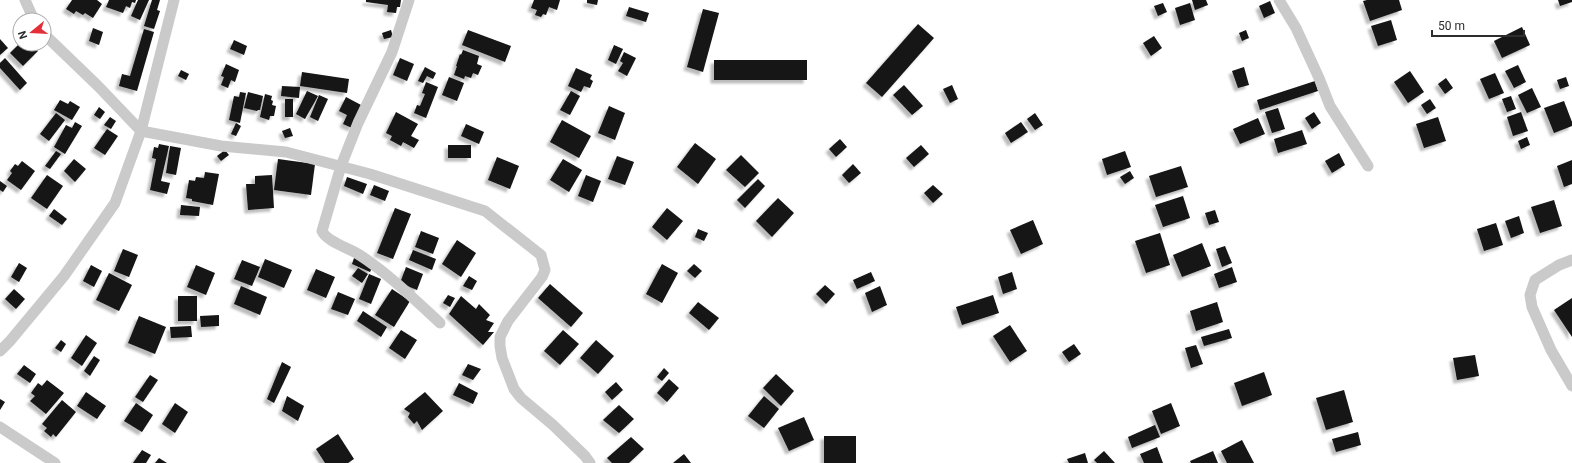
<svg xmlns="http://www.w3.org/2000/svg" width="1572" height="463" font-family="Roboto,sans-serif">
<defs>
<filter id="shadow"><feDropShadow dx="-3.5" dy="3.5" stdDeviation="1" flood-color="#0004"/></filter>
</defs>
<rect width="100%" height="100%" fill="#fff"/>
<g fill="#141414" filter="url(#shadow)">
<path d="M72,0H97L102,4L93,18L85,13L83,15L76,11L74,14L66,9Z"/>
<path d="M109,0H136L135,3L132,2L130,8L126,6L123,13L106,7Z"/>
<path d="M138,0H149L140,20L131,16Z"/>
<path d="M152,0H160L157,10L160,11L154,29L144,26Z"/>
<path d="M366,0H401L400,7H397L396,13L387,12L388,5L366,2Z"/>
<path d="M534,0H560L557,10L549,7L546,15L543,14L541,17L535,15L537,10L531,8Z"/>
<path d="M587,0H598L597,5L587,3Z"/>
<path d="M1192,0H1206L1208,5L1195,10Z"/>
<path d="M1367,0H1399L1402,10L1370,21L1363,1Z"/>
<path d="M1558,0H1572V2L1560,6Z"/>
<path d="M1270,1L1275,13L1264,18L1259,6Z"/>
<path d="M1163,3L1167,12L1158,16L1154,6Z"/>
<path d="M1190,3L1195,20L1180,25L1175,8Z"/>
<path d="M629,7L649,13L646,22L626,16Z"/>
<path d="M703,9L719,13L703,72L687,67Z"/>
<path d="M1391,20L1397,40L1378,46L1371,26Z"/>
<path d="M918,24L934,38L882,97L866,83Z"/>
<path d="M1522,27L1530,45L1502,58L1494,41Z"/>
<path d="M93,28L103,32L99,45L89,41Z"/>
<path d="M144,29L154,32L137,91L119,86L122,74L130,76Z"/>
<path d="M391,30L393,37L384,39L382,33Z"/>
<path d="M468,30L511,46L505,62L462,45Z"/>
<path d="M1246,30L1249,38L1242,41L1239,33Z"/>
<path d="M1154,36L1162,48L1151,56L1143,43Z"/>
<path d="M0,39L8,48L0,55Z"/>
<path d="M234,40L247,46L244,55L230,49Z"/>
<path d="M19,44H32L38,51L23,66L10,53Z"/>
<path d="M614,45L623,49L616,64L608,60Z"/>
<path d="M463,50L479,56L477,64L482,66L478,75L473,73L471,78L465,76L464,79L454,75L457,66H456L460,54L461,55Z"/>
<path d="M624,52L636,58L627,76L618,71L623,63L620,61Z"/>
<path d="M5,58L27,83L20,90L0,68V63Z"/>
<path d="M400,58L414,64L407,81L393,75Z"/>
<rect x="714" y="60" width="93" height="20"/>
<path d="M226,64L239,70L235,82L231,80L228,88L221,85L224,77L221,76Z"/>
<path d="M1518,65L1526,82L1514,88L1505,71Z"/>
<path d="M425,67L436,73L433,79L427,76L423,83L418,81Z"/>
<path d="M1244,67L1249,85L1238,88L1232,71Z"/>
<path d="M576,68L592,75L590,79L593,81L590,88L584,86L581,92L568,86Z"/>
<path d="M181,70L189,74L186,80L178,76Z"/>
<path d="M1410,71L1424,92L1408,103L1394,82Z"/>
<path d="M302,72L349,79L347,93L300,86Z"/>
<path d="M1495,73L1504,93L1489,99L1480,79Z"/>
<path d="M449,77L464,83L457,101L442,95Z"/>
<path d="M1566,77L1569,86L1560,89L1557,80Z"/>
<path d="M1446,78L1453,88L1445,94L1438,84Z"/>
<path d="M1315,81L1318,91L1260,110L1257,100Z"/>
<path d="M426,82L438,87L426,118L414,113L417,105L420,106L425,94L422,93Z"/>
<path d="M904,85L923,106L912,115L893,95Z"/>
<path d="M952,85L958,99L950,103L943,89Z"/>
<path d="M282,86L300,87L299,98L281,96Z"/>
<path d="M1532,88L1541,107L1527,113L1518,95Z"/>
<path d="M307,91L318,96L305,119L296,114Z"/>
<path d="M571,91L580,96L570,115L560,110Z"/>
<path d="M240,92L246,93L240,123L229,120L234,96L239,97Z"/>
<path d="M248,92L263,96L260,110H258L257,111L244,108Z"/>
<path d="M265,94L272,96L271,100L273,101L272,105L276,106L274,116H270L269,120L260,117Z"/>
<path d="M319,95L328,99L318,121L310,117Z"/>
<path d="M1511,96L1516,109L1507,112L1502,99Z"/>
<path d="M346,97L363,106L352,128L343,124L347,115L339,111Z"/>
<rect x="285" y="99" width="8" height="18"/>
<path d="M1430,99L1436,108L1427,114L1421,105Z"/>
<path d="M60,100L68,104L70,101L80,107L72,120L54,110Z"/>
<path d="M1564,101L1572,122V126L1554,133L1544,108Z"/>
<path d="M609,106L625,113L615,140L598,133Z"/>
<path d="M99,107L105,112L100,119L94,115Z"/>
<path d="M1278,108L1285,129L1272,133L1265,112Z"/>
<path d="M396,112L418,124L411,136L419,140L414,148L403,142L401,146L390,140L392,136L386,133Z"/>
<path d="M1314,112L1321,123L1312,129L1305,118Z"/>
<path d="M1521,112L1528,131L1513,136L1507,117Z"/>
<path d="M56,113L65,120L49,141L40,134Z"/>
<path d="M1035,113L1043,125L1035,130L1027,119Z"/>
<path d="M110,117L116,121L111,129L104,125Z"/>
<path d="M1438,117L1446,141L1424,148L1416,124Z"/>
<path d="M1258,118L1265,134L1240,144L1233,129Z"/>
<path d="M562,120L591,136L579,158L550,142Z"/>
<path d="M75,122L82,126L65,154L54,147L66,125L72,128Z"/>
<path d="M1021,122L1028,132L1011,143L1005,133Z"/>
<path d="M236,123L241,126L236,136L231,134Z"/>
<path d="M466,124L484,132L479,144L461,136Z"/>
<path d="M290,128L293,136L285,138L282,131Z"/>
<path d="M107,129L118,136L105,155L94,148Z"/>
<path d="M1302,130L1307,144L1278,153L1274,139Z"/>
<path d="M1527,137L1530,145L1521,149L1518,141Z"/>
<path d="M840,139L847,147L836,157L829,149Z"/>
<path d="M695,143L716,159L698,184L677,167Z"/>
<path d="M159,144L169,146L161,181L170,183L167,194L150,190L156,159L152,158L154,147L158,148Z"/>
<rect x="448" y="145" width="23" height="13"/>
<path d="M921,145L929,154L914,167L906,158Z"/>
<path d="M170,146L181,148L176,175L166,173Z"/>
<path d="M225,150L229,155L221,161L217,156Z"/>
<path d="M56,151L61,154L50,169L45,166Z"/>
<path d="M1125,151L1131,167L1107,175L1102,159Z"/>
<path d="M1339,153L1345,165L1332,173L1325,161Z"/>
<path d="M741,155L759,173L745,187L726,170Z"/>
<path d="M617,156L634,162L625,185L608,179Z"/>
<path d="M497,157L519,166L510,189L488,180Z"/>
<path d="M74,159L86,169L75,182L64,171Z"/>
<path d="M278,159L315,164L311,195L274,190Z"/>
<path d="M563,159L582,170L569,192L550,180Z"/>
<path d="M1572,160V184L1564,187L1557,166Z"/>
<path d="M22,161L35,171L21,190L7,180L12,173L10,171L15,164L18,166Z"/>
<path d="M853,164L861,173L849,183L842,175Z"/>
<path d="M1181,166L1188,187L1156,197L1149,176Z"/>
<path d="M1130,171L1134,178L1125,184L1120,177Z"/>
<path d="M205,172L219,174L213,205L192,201V199L186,198L189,180L195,181L196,177L204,178Z"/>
<path d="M47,175L63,186L47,209L31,198Z"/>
<path d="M272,175L274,208L248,210L246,184H255V176Z"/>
<path d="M586,175L601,181L593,202L578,196Z"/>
<path d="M347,177L367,184L363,194L344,186Z"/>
<path d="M758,179L765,186L745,208L737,200Z"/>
<path d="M0,181L7,186L3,192L0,190Z"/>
<path d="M374,185L389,191L385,201L370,195Z"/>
<path d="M933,185L943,194L933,203L924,193Z"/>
<path d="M1183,196L1190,218L1163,227L1155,205Z"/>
<path d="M778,198L794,213L772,237L756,221Z"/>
<path d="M1554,200L1562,226L1540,233L1531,207Z"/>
<path d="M181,205L200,207L199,216L180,215Z"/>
<path d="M395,208L411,214L393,259L377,253Z"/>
<path d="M667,208L683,221L667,240L652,227Z"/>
<path d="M54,209L67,219L62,225L49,216Z"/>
<path d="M1215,210L1219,222L1209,225L1205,213Z"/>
<path d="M1519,216L1524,233L1511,238L1505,221Z"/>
<path d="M1033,220L1043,244L1021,254L1010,230Z"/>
<path d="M1496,223L1503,245L1484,251L1477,229Z"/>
<path d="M698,229L708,233L704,241L695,237Z"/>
<path d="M421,231L439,238L433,254L415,247Z"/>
<path d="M1160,233L1170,265L1146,273L1135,241Z"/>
<path d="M457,240L476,253L461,277L442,264Z"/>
<path d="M1202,243L1211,266L1182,277L1173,255Z"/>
<path d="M1225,246L1232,263L1222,267L1216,249Z"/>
<path d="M123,249L138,255L129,277L114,271Z"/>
<path d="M413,250L436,259L432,270L409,260Z"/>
<path d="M354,258L373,266L370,272L352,264Z"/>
<path d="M265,259L292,270L284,288L258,277Z"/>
<path d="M242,260L260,267L252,286L234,279Z"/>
<path d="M19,263L27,268L19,282L11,277Z"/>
<path d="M662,264L678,273L662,303L646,294Z"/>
<path d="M694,264L702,271L695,278L687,271Z"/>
<path d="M91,265L102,271L94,287L83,281Z"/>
<path d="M196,265L215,273L206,295L187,287Z"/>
<path d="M406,267L423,274L417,290L400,283Z"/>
<path d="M1232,267L1237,282L1219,288L1214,274Z"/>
<path d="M358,268L368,274L362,283L352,276Z"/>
<path d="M316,269L335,277L326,298L307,290Z"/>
<path d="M871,272L875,281L857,289L853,280Z"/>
<path d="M1012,272L1017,289L1003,294L998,277Z"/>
<path d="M109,273L132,285L119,311L96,300Z"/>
<path d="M369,274L381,279L371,304L359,299Z"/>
<path d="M469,276L477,281L472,290L463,286Z"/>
<path d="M550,284L583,313L571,327L538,298Z"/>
<path d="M825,285L835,294L826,304L816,294Z"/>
<path d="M241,286L267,297L260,315L234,304Z"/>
<path d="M880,286L887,305L872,312L865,293Z"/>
<path d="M14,289L25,299L16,309L5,299Z"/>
<path d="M392,289L410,301L394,327L375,315Z"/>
<path d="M338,292L355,299L348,315L331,309Z"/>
<path d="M448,295L455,298L450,307L443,303Z"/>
<path d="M993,295L999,313L962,325L956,307Z"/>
<rect x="178" y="296" width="19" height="25"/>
<path d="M461,296L476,309L479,304L490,315L486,320L494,323L488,332H494L483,345L449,314Z"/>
<path d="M1572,298V337L1554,310Z"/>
<path d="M698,302L719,318L709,330L689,313Z"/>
<path d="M1217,302L1223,322L1196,331L1190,311Z"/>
<path d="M363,311L387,327L381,337L357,321Z"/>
<path d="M219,315V326L201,327L200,316Z"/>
<path d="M139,316L166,327L155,354L128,343Z"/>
<path d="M1010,325L1027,351L1010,362L993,336Z"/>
<path d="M191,326L192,337L171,338L170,327Z"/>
<path d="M1229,329L1232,338L1204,346L1201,337Z"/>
<path d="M401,330L417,340L405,359L389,348Z"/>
<path d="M563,330L579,344L560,365L544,351Z"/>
<path d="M86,335L97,343L82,366L71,358Z"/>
<path d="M61,340L66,344L61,352L55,348Z"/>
<path d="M596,340L614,356L598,374L580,358Z"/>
<path d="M1074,344L1081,354L1069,362L1062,352Z"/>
<path d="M1196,345L1203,364L1191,368L1185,348Z"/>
<path d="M1475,355L1479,376L1457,380L1453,358Z"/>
<path d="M94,356L100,360L90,376L84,371Z"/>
<path d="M282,362L291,367L274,403L267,399Z"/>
<path d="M468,364L481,369L473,380L462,375Z"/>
<path d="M24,365L36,374L30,383L17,374Z"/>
<path d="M664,368L669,373L662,381L657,377Z"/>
<path d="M1264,372L1272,395L1242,406L1234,383Z"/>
<path d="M776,374L794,391L781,406L763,388Z"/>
<path d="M150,375L158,380L143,402L135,397Z"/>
<path d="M669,379L679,388L667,402L657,393Z"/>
<path d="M47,380L64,393L46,414L30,401L35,396L31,393L38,383L42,386Z"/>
<path d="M616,382L623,390L612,400L605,392Z"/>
<path d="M459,383L478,393L473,404L453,395Z"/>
<path d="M1344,390L1353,422L1326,430L1316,398Z"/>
<path d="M86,392L106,406L97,419L77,406Z"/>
<path d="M425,392L443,411L422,430L417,421L414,424L408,417L410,413L404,409Z"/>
<path d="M287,396L304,406L298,421L282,411Z"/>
<path d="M764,396L779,409L764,428L748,416Z"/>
<path d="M0,399L5,402L0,410Z"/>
<path d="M62,400L76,412L56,437L53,434L51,437L44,431L47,428L42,424Z"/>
<path d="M136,403L153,415L142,432L124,421Z"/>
<path d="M175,403L188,412L175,433L162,424Z"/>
<path d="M1171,403L1180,426L1161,434L1152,411Z"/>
<path d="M619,405L634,419L619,433L603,420Z"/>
<path d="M804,417L814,440L789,451L778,428Z"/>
<path d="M1155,425L1160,437L1132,448L1128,437Z"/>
<path d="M1358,432L1361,445L1336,452L1332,439Z"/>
<path d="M338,434L354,459L348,463H325L316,449Z"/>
<rect x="824" y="436" width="32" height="27"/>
<path d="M631,437L644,449L629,463H612L607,458Z"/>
<path d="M1242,440L1254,463H1227L1221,451Z"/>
<path d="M1157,447L1163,463H1144L1140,454Z"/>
<path d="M142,450L151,455L146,463H133Z"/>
<path d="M1104,451L1115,463H1097L1094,460Z"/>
<path d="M1213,451L1218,463H1191L1190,461Z"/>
<path d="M1085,453L1088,463H1069L1067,459Z"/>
<path d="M684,454L691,463H673Z"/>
<path d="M159,458L167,463H155Z"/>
</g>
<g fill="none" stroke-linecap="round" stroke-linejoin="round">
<g stroke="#cacaca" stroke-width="11">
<path d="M25,0L34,20"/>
<path d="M409,0L392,52L358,123L341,166L322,231C326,241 348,248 358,254C388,273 414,299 440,323"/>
<path d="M1279,0L1296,28L1319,78L1330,106L1368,166"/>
<path d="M44,34L98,86L141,131L221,146L286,152L370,174L485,211L541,255L545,270L542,277L508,321L500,337V346L502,358L514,389L521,398L553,425L585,456L590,463"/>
<path d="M1572,260L1559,265L1535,280L1530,295L1532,307L1551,350L1572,386"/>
<path d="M0,351L10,341L64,276L115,203L141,131L174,0"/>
<path d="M0,427L55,463"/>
</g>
</g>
<g transform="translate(32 32) rotate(252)"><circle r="19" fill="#ffffff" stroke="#ababab"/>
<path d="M0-3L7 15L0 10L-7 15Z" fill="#e42f38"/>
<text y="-6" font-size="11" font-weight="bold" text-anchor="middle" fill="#2d2d2d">N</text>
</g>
<path d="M1432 30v6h92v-6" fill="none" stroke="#2d2d2d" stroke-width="2"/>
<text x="1438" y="30" font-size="12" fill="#2d2d2d" stroke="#ffffff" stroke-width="3" paint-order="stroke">50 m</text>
</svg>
